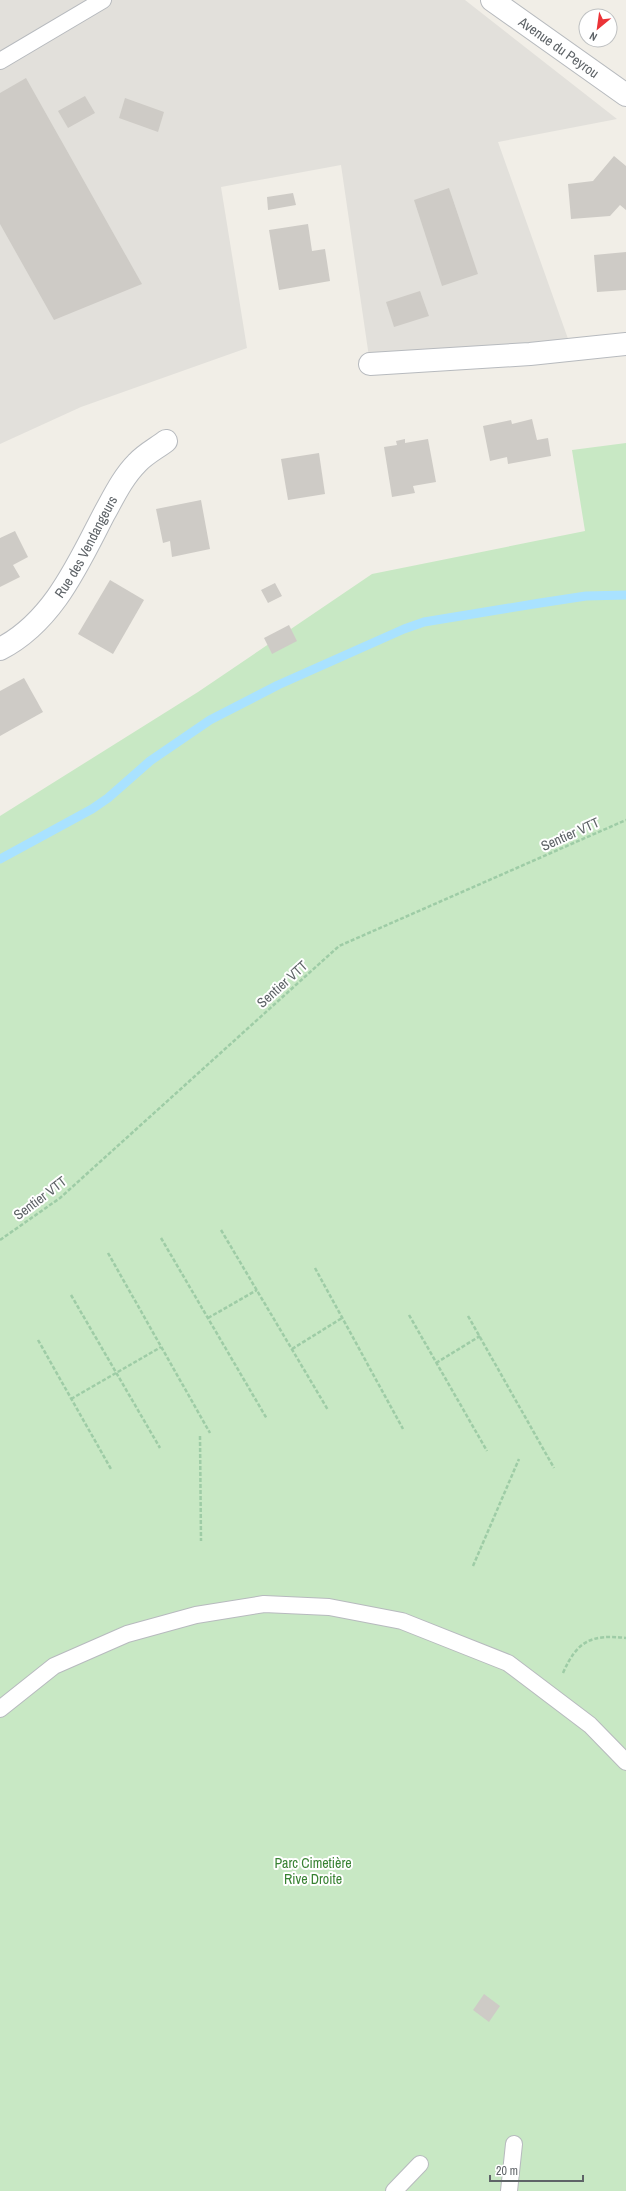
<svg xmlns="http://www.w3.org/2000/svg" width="626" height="2191" font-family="'Archivo Narrow',sans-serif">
<rect width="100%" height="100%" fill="#f1eee7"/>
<path fill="#e2e0db" d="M0,0H465L617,119L498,142L572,350L370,364L341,165L221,187L247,348L81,407L0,444Z"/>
<path fill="#c8e8c4" d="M626,443V2191H0V816L198,692L372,574L585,531L572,450Z"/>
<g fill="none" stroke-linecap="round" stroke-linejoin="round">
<path stroke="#a9e2ff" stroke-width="9" d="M0,859L92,809L108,798L150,761L210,720L278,685L404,629L424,622L540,603L586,596L626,595"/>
</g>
<g fill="#cecbc6">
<path d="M26,78L142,284L54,320L0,224V93Z"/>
<path d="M85,96L95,113L68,128L58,111Z"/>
<path d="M125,98L164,112L158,132L119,118Z"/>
<path d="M614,156L626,166V210L620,205L610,216L571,219L568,184L593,181Z"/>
<path d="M449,188L478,274L442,286L414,200Z"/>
<path d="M293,193L296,205L268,210L267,197Z"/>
<path d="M308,224L312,251L325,249L330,281L279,290L269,230Z"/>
<path d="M626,252V290L597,292L594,255Z"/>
<path d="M420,291L429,316L394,327L386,302Z"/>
<path d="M532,419L537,440L548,438L551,456L508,464L507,457L490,461L483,426L511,420L512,424Z"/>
<path d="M405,439V443L428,439L436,482L413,486L415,493L392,497L384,447L397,445L396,441Z"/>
<path d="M319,453L325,494L288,500L281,459Z"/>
<path d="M201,500L210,549L172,557L170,541L163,543L156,509Z"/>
<path d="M15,531L28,557L13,565L20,577L0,587V538Z"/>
<path d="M110,580L144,600L113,654L78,634Z"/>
<path d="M275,583L282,596L268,603L261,590Z"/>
<path d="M289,625L297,641L272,654L264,638Z"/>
<path d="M24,678L43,712L0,736V691Z"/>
<path d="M484,1994L500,2006L489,2022L473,2010Z"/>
</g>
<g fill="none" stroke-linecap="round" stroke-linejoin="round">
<defs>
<g id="lane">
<path d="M0,61L103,0"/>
<path d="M0,1709L54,1666L127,1634L196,1615L264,1604L329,1607L402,1621L508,1663L590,1725L626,1762"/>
<path d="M394,2191L420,2164"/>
<path d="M509,2191L514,2144"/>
</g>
<g id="street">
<path id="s1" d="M492,0L626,95"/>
<path d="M370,364L530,354L626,344"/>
<path id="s2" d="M0,649C53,622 78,564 104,514C114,496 123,477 137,463C145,454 157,448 166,441"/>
</g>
</defs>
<use href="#lane" stroke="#b7babe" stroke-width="18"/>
<use href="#street" stroke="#b7babe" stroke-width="24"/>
<g stroke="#9ecca6" stroke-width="2.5" stroke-dasharray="4 2" stroke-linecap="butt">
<path d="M221,1230L328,1410"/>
<path d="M161,1238L267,1419"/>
<path d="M0,1240L60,1198L339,946L626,820"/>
<path d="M108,1253L210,1433"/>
<path d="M315,1268L403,1429"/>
<path d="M71,1295L160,1448"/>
<path d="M409,1315L487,1451"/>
<path d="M468,1316L554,1468"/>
<path d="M208,1318L257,1290"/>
<path d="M38,1340L111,1469"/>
<path d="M292,1349L342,1318"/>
<path d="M436,1363L480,1336"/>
<path d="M71,1399L161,1347"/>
<path d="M200,1436L201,1541"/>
<path d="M473,1566L519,1459"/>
<path d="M563,1673C577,1641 591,1634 626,1638"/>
</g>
<use href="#lane" stroke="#fff" stroke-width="16"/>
<use href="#street" stroke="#fff" stroke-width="22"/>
</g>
<g text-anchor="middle" stroke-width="4" stroke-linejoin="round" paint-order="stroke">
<g font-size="14" fill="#5e6367" stroke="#fff">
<text dy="5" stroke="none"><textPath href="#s1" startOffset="82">Avenue du Peyrou</textPath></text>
<text dy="5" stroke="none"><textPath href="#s2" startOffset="136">Rue des Vendangeurs</textPath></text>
<text transform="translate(570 834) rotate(-24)" y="5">Sentier VTT</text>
<text transform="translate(282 984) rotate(-42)" y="5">Sentier VTT</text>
<text transform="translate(40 1198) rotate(-37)" y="5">Sentier VTT</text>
</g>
<g font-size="14" fill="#388233" stroke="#fff">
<text x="313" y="1868">Parc Cimetière<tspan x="313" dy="16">Rive Droite</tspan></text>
</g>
</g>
<g transform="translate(598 28) rotate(209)"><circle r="19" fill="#ffffff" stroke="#bfc1c2"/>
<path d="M0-3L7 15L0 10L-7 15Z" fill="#eb3337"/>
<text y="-6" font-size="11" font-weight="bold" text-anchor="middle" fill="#5e6367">N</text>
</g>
<path d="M490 2175v6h93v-6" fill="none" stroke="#5e6367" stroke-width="2"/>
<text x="496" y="2175" font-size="12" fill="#5e6367" stroke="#ffffff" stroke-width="3" paint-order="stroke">20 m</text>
</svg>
